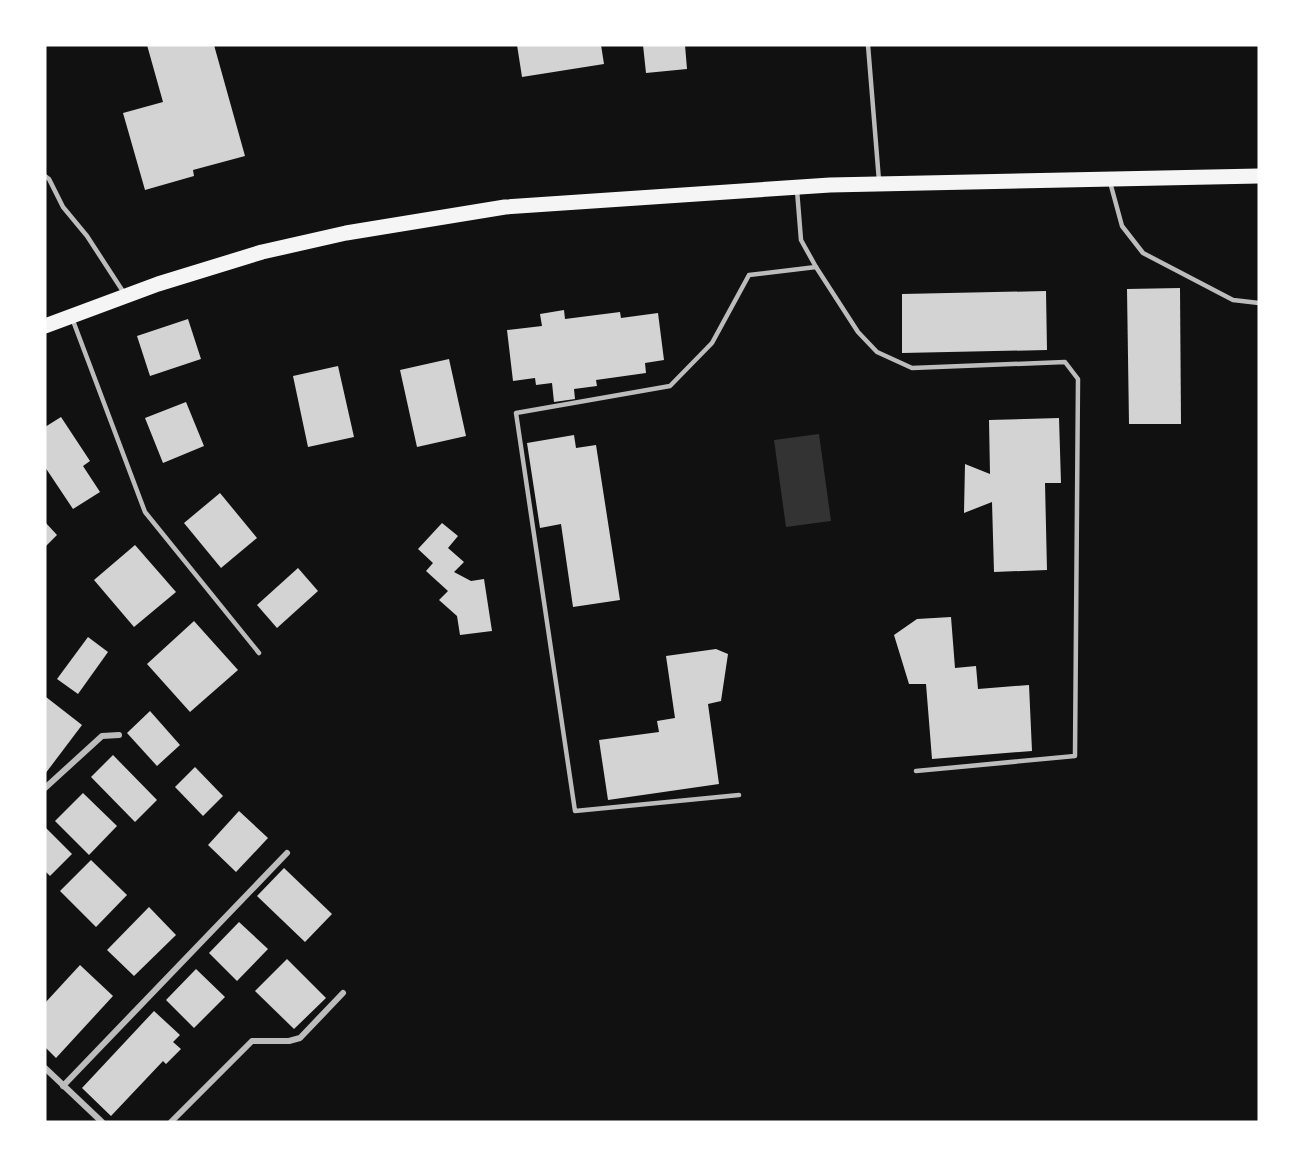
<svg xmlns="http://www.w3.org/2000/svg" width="1304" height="1167" font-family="'Crimson Pro',serif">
<rect width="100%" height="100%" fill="#111"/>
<path fill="#333" d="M819,434L831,521L786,527L774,440Z"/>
<g fill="#d3d3d3">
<path d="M147,45H214L245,156L193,170L194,176L145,190L123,113L163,102Z"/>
<path d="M517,45H601L604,64L522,77Z"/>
<path d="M643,45H685L687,69L646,73Z"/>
<path d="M1180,288L1181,424H1129L1127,289Z"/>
<path d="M1046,291L1047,350L902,353V294Z"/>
<path d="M564,310L565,319L620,312L621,318L658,313L664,360L645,363L646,373L596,380L597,386L574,389L575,399L554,402L552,383L536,385L535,378L513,381L507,330L542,326L540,314Z"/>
<path d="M188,319L201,359L150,376L137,336Z"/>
<path d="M449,359L466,436L417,447L400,370Z"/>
<path d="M338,366L354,437L308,447L293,376Z"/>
<path d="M186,402L204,446L163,463L145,418Z"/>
<path d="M61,417L90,461L83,466L100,492L73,509L45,467V427Z"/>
<path d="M1059,418L1061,483H1045L1047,570L994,572L992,502L964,513L965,464L990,474L989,420Z"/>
<path d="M574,435L576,448L596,445L620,600L573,607L561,524L540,528L527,443Z"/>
<path d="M220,493L257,538L221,568L184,523Z"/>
<path d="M45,522L57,535L45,547Z"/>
<path d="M442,523L458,536L448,548L464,562L454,572L471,581L484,579L492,631L460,635L457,616L439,600L448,591L426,571L433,563L418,549Z"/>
<path d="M135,545L176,592L134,627L94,580Z"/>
<path d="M298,568L318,591L277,628L257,605Z"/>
<path d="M951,617L955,668L976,666L978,689L1029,685L1032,751L932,759L926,684H909L894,635L917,619Z"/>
<path d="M194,621L238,670L190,712L147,664Z"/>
<path d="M88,637L108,652L78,694L57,679Z"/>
<path d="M716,649L728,654L721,701L708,704L719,784L608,800L599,740L659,732L657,721L675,718L666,656Z"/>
<path d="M46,697L82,725L45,774V699Z"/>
<path d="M150,711L180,745L157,766L127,733Z"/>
<path d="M113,755L157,800L135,822L91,777Z"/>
<path d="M195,767L223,796L203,816L175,787Z"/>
<path d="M83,793L117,826L89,855L55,821Z"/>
<path d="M239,811L268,838L236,872L208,845Z"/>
<path d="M45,827L72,854L50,876L45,871Z"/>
<path d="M91,860L127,895L96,927L60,891Z"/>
<path d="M284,868L332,914L305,942L257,896Z"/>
<path d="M149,907L176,935L134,976L107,950Z"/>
<path d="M239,922L268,949L237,981L209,953Z"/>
<path d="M287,959L326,998L294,1029L255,991Z"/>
<path d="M80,965L113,996L56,1058L45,1047V1003Z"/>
<path d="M196,969L225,997L194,1028L166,1000Z"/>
<path d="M154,1011L180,1035L173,1042L181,1049L166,1064L163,1061L111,1116L82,1088Z"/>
</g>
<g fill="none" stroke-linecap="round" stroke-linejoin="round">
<g stroke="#bcbcbc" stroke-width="4.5">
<path d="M868,45L879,181"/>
<path d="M45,176L49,179L63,207L87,236L124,293"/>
<path d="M1110,182L1122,226L1143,253L1233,300L1259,303"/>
<path d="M797,190L801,240L816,267L858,332L877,352L912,368L1065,362L1078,379L1075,756L916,771"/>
<path d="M72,318L145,512L259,653"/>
<path d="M739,795L575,811L516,413L670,386L712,343L749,275L816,267"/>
</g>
<g stroke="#bcbcbc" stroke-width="6">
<path d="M45,788L102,736L119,735"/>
<path d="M45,1068L102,1122"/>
<path d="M63,1086L287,853"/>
<path d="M171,1122L252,1041H289L300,1038L343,993"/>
</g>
<path stroke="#f5f5f5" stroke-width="15" d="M45,326L158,284L262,252L346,233L505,207L830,185L1259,176"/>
</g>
<rect width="1304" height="1167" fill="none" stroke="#ffffff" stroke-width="93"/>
</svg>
